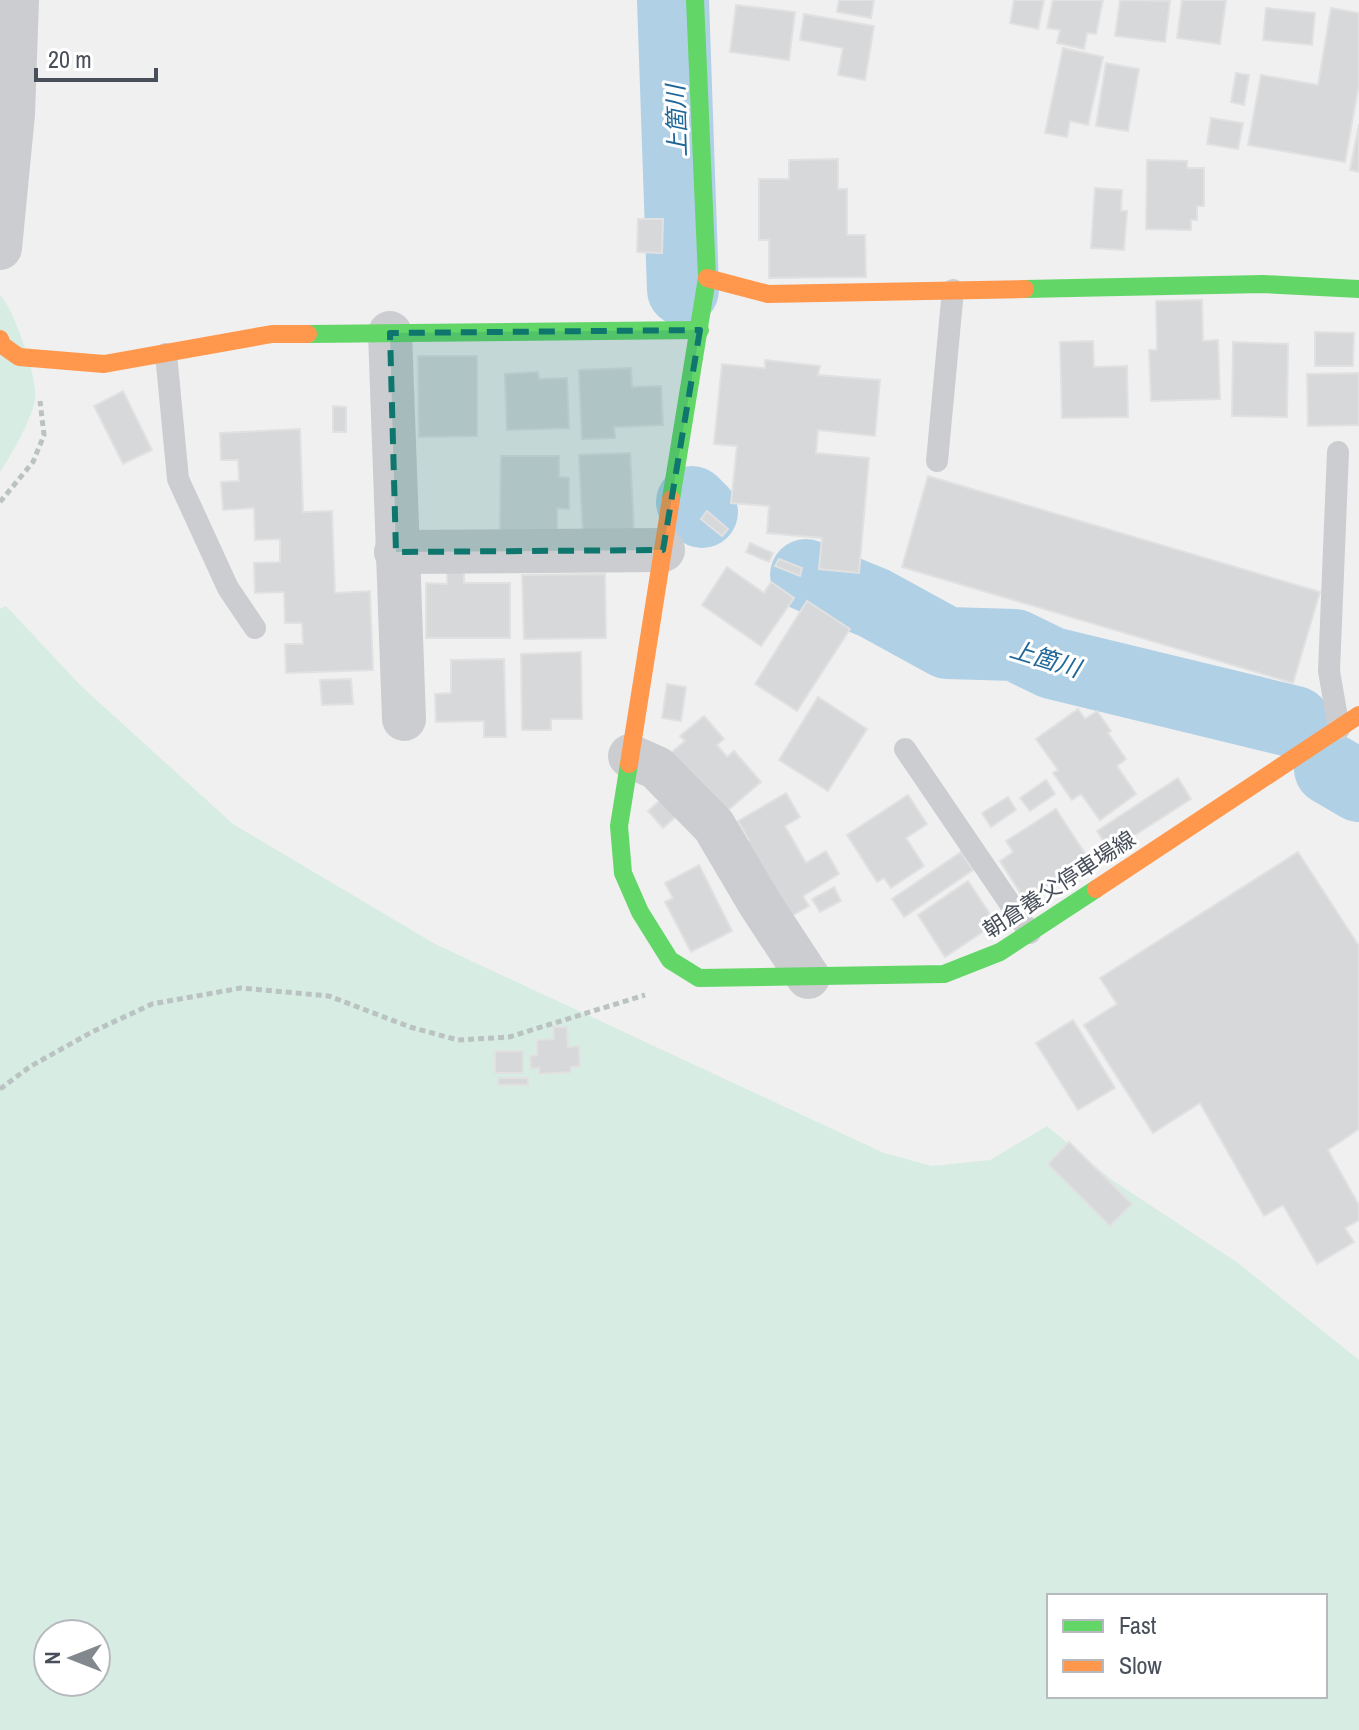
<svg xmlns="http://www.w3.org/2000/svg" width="1359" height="1730" font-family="'Archivo Narrow','Noto Sans JP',sans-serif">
<rect width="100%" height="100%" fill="#f0f0f0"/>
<g fill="#d7ece3" fill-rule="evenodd">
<path d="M0,295C14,309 38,379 35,399C32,419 11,455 0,472Z"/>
<path d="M6,606L82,687L233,824L435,944L884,1153L932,1166L990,1160L1047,1126L1112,1180L1238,1263L1359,1360V1730H0V609ZM1049,1596H1325V1696H1049ZM48,1634H96V1682H48Z"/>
</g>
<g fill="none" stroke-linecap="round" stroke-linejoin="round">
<g stroke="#b0d0e6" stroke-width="72">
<path d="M673,0L683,290"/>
<path d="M692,502L702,512"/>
<path d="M806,575L874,603L947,643L1015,645L1052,663L1295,722"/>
<path d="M1330,769L1359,786"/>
</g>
</g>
<g fill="#d7d8da" stroke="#e1e1e2" stroke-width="2">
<path d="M839,0H874L871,18L837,12Z"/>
<path d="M1014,0H1044L1038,29L1010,23Z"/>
<path d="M1053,0H1103L1096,34L1087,33L1084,49L1057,43L1060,30L1047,28Z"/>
<path d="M1120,0L1170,1L1165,42L1115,36Z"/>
<path d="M1182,0H1226L1220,44L1177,38Z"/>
<path d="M736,5L795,12L789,60L730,52Z"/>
<path d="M1266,8L1315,13L1312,45L1263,40Z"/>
<path d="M1331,8L1359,13V84L1345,162L1248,145L1261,75L1318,85Z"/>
<path d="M804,14L874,26L865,80L838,75L843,48L800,40Z"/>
<path d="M1063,48L1103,57L1088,125L1070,121L1067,137L1045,133Z"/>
<path d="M1106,63L1139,69L1128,131L1096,126Z"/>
<path d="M1236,73L1249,75L1244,105L1231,102Z"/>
<path d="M1211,118L1243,123L1238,149L1207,144Z"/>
<path d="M1359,124V172L1350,170Z"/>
<path d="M838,159V189H847V235H865L866,277L769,278V240H759V179H789V160Z"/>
<path d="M1147,160L1187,161V168H1204V206H1197V220H1191V230L1146,229Z"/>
<path d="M1095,188L1122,190L1121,211H1127L1124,250L1091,248Z"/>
<path d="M638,219H663L662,253L637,252Z"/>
<path d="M1202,300L1203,341L1218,340L1220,399L1151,401L1149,350H1157L1156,301Z"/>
<path d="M1315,332L1354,333L1353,366H1315Z"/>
<path d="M1093,341L1094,367L1127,366L1128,417L1062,418L1060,342Z"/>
<path d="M1233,342L1288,344L1287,417L1232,416Z"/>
<path d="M418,356H477V436L419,437Z"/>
<path d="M765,360L820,366L818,375L880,380L875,436L818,430L816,453L869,458L859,573L819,569L822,538L767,533L769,506L731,503L737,446L714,444L722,364L765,368Z"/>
<path d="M631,368L632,387L661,386L663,425L614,427L615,438L582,439L579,370Z"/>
<path d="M538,372L539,379L567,378L569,428L507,430L505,374Z"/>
<path d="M1359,373V425L1308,426L1307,374Z"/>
<path d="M123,391L152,450L123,464L94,406Z"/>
<path d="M333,406L346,407V432H333Z"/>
<path d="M300,429L303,512L332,511L335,593L370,591L373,670L286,673L285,644H303L302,623H285L284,592L255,593L254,563L280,562V539L255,540L254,508L223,510L221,482L239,481L238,460H221L220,433Z"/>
<path d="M630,453L634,532L583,534L579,455Z"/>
<path d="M501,456H559V477L569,478V509L557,508V530H500Z"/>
<path d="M928,476L1320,592L1293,683L902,567Z"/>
<path d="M707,511L728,529L722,536L701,519Z"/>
<path d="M750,543L773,553L769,562L746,552Z"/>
<path d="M779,559L802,568L800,576L775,566Z"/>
<path d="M727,567L764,593L771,582L794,598L761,646L702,605Z"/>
<path d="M447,572H464V583H510V638H426V583L447,584Z"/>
<path d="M605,574L606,638L524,639L522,575Z"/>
<path d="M807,601L850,629L797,711L755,684Z"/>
<path d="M581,652L582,719H551V730H522L521,654Z"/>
<path d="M504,659L506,737H484V721L436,722L435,694L451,693V660Z"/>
<path d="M351,679L353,704L322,705L320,680Z"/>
<path d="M667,684L686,687L681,721L662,718Z"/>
<path d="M818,697L867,729L828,791L779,760Z"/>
<path d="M1078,709L1085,719L1097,711L1111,731L1108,733L1126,759L1117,766L1136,794L1100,820L1081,794L1072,800L1053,773L1058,770L1036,739Z"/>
<path d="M704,716L724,739L717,745L727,757L734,751L761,782L720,817L667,756L685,741L680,736Z"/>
<path d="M1178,778L1191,799L1110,851L1097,831Z"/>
<path d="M1046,780L1055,794L1030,811L1020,798Z"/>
<path d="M786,793L800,817L785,826L806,863L826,851L839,874L803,896L809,906L790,917L741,845L749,840L738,821Z"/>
<path d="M908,795L927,824L906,838L924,866L891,888L884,878L877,882L847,835Z"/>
<path d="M665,796L680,813L663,828L648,811Z"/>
<path d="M1008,797L1016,810L991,827L982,813Z"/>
<path d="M1056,809L1090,861L1033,899L1028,890L1021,894L1000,861L1013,852L1006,841Z"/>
<path d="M961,852L973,870L904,917L892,899Z"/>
<path d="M1298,852L1359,946V1129L1328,1150L1359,1205V1220L1345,1228L1354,1242L1317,1264L1283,1205L1264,1216L1200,1103L1153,1133L1084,1025L1117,1004L1100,978Z"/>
<path d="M699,865L732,931L691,952L665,902L673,898L665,883Z"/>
<path d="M968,881L996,923L945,957L918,915Z"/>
<path d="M834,887L841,901L820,912L812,899Z"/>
<path d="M1073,1020L1115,1088L1078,1110L1036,1043Z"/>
<path d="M553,1027H567L568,1047L579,1046L580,1066L571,1067V1072L539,1074V1068L531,1069L530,1056L537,1055V1040L554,1039Z"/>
<rect x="495" y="1051" width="28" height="22"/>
<rect x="498" y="1078" width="30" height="7"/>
<path d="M1069,1142L1132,1204L1110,1226L1048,1164Z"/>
</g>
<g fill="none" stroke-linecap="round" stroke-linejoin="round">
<g stroke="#bac3c2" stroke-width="5" stroke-dasharray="6 4" stroke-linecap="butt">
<path d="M0,502L33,462L44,435L40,401"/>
<path d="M0,1089L31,1066L92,1032L152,1004L241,988L329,996L410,1027L458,1040L509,1037L645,995"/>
</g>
<g stroke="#cccdd0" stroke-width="22">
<path d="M166,354L178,479L228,588L255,628"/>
<path d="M1338,452L1329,671L1339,729"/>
<path d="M937,461L953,290"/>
<path d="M905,749L1030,933"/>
</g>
<g stroke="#cccdd0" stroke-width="44">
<path d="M0,248L13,114L17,0"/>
<path d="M390,333L404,719"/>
<path d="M396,552L663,550"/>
<path d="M630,756L657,768L714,826L760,904L808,977"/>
</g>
<g stroke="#63d668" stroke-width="18">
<path d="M1025,289L1263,284L1359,289"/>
<path d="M308,334L700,330"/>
<path d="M671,499L707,278L695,0"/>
<path d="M629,764L619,826L623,873L640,912L670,960L699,978L944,974L1000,952L1096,889"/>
</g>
<g stroke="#ff974d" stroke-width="18">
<path d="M707,278L768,294L1025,289"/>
<path d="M0,339L2,345L19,357L104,364L272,334H308"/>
<path d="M629,764L671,499"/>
<path d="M1096,889L1359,715"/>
</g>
</g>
<path fill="#0f766e" fill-opacity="0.2" stroke="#0f766e" stroke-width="6" stroke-dasharray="16 10" stroke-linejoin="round" d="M700,330L663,550L396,552L390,333Z"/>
<g text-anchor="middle" stroke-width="6" stroke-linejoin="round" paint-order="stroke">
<g font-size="22" fill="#494f5a" stroke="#fff">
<text transform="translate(1059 884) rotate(-33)" y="8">朝倉養父停車場線</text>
</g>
<g font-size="24" font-style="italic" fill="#1e6798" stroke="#fff">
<text transform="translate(677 121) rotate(-92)" y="8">上箇川</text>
<text transform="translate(1045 659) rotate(17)" y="8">上箇川</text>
</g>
</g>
<rect x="1047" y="1594" width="280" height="104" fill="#ffffff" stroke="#b6b9bd" stroke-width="2"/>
<rect x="1063" y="1620" width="40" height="12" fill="#63d668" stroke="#b6b9bd" stroke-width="2"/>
<text x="1119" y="1634" font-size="24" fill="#494f5a">Fast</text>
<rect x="1063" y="1660" width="40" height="12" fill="#ff974d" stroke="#b6b9bd" stroke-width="2"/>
<text x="1119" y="1674" font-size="24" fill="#494f5a">Slow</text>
<g transform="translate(72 1658) rotate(270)"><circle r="38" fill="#ffffff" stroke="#b6b9bd" stroke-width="2"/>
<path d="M0-6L14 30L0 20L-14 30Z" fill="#83878e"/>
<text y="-12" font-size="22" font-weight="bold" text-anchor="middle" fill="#494f5a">N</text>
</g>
<path d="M36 68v12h120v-12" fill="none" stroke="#494f5a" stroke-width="4"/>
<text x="48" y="68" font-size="24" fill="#494f5a" stroke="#ffffff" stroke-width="6" paint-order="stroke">20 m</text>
</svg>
